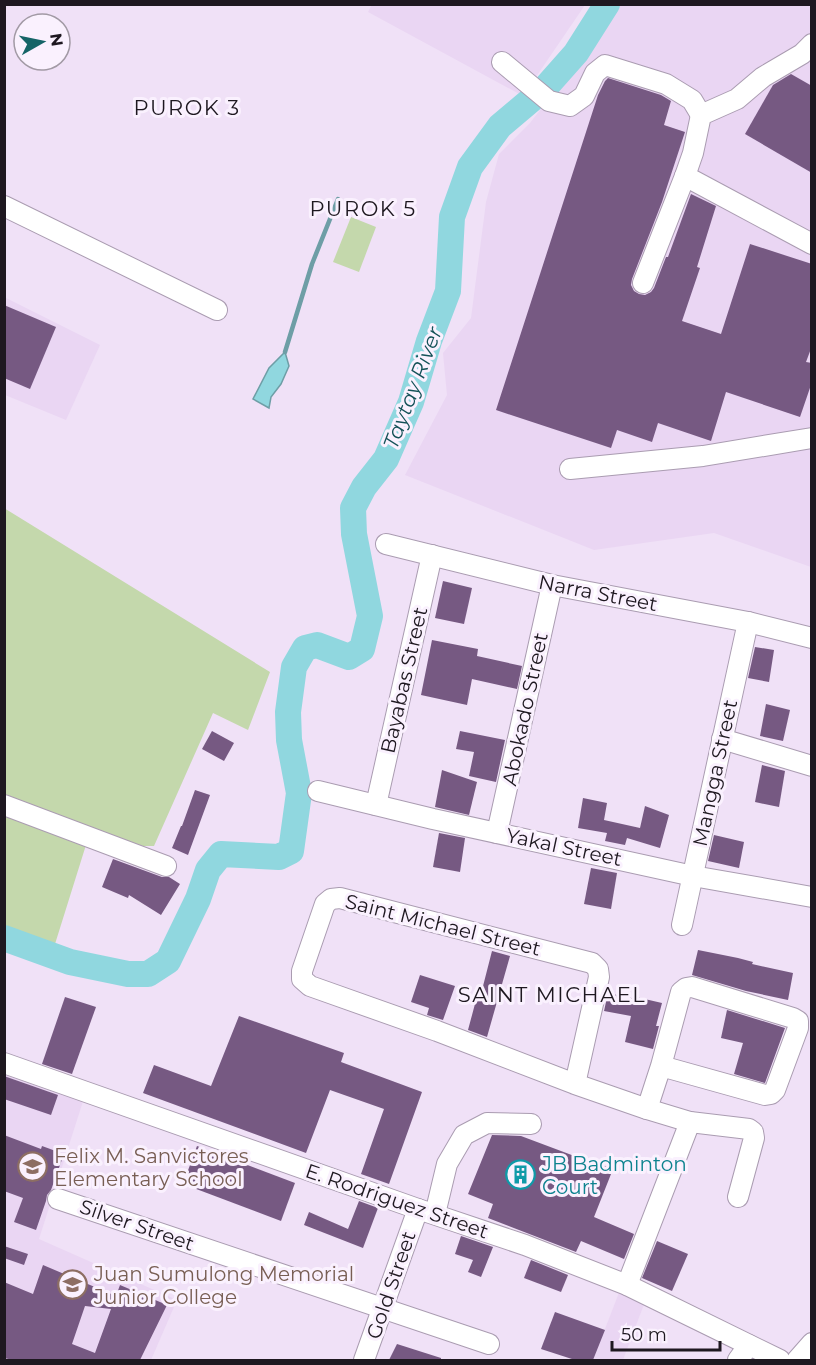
<svg xmlns="http://www.w3.org/2000/svg" width="816" height="1365" font-family="Montserrat,sans-serif">
<rect width="100%" height="100%" fill="#f0e1f7"/>
<g fill="#ead6f3">
<path d="M372,4L585,5L523,96L368,12Z"/>
<path d="M617,5H811V567L714,533L594,550L405,475L447,395L443,353L471,318L486,202L499,154L530,123L595,38Z"/>
<path d="M4,297L100,345L66,420L5,395Z"/>
<path d="M4,1066L85,1095L39,1239L177,1300L151,1360H5Z"/>
<path d="M620,1290L646,1299L623,1360H593Z"/>
</g>
<g fill="#c4d8ac">
<path d="M351,217L376,227L359,272L333,262Z"/>
<path d="M4,508L270,672L248,730L213,713L154,846H143L91,829L55,944L5,930Z"/>
</g>
<path fill="#90d7df" stroke="#6e9ea6" stroke-width="1.5" d="M285,352L289,366L281,384L271,397L269,408L253,399L269,368Z"/>
<g fill="none" stroke-linecap="round" stroke-linejoin="round">
<path stroke="#6e9ea6" stroke-width="4.5" d="M285,352L312,264L338,199"/>
<path stroke="#90d7df" stroke-width="26" d="M4,938L70,962L128,974H148L168,961L198,899L208,870L221,854L279,857L291,851L299,793L289,740L288,712L294,667L305,648L317,645L349,657L362,649L370,616L354,534L353,508L364,487L386,459L411,402L429,341L448,291L452,217L470,167L500,126L545,88L576,53L607,4"/>
</g>
<g fill="#765982" fill-rule="evenodd">
<path d="M791,74L812,86V173L745,134L773,85Z"/>
<path d="M608,78L661,95L671,101L664,125L685,132L662,202L632,279L631,285L634,291L639,294L645,295L651,292L654,288L666,257H668L691,194L716,206L697,267L700,268L682,321L721,334L750,244L812,264V346L806,362L812,363V382L800,417L726,392L711,441L658,423L652,442L617,430L611,448L496,410L598,95L605,81Z"/>
<path d="M4,305L56,327L30,389L4,378Z"/>
<path d="M443,581L472,588L464,624L435,618Z"/>
<path d="M432,640L478,649L477,656L522,666L517,689L472,679L467,705L421,695Z"/>
<path d="M755,647L774,650L769,682L748,678Z"/>
<path d="M766,704L790,710L783,741L760,736Z"/>
<path d="M212,731L234,743L224,761L202,749Z"/>
<path d="M460,731L505,740L496,782L469,776L474,752L456,749Z"/>
<path d="M762,765L785,771L779,807L755,802Z"/>
<path d="M442,770L477,782L469,815L435,807Z"/>
<path d="M195,790L210,795L188,855L172,848L181,826H182Z"/>
<path d="M583,798L607,803L604,820L640,828L645,806L669,815L660,848L627,838L625,845L605,841L607,833L578,828Z"/>
<path d="M439,833L465,838L460,872L433,867Z"/>
<path d="M714,835L744,842L739,868L708,861Z"/>
<path d="M113,859L162,877H169L180,884L161,915L129,895L128,898L102,887Z"/>
<path d="M591,868L617,873L611,909L584,904Z"/>
<path d="M698,950L738,958L753,962L752,964L793,973L788,1000L746,991L692,975Z"/>
<path d="M492,951L510,956L487,1037L468,1030L479,989L482,990Z"/>
<path d="M420,975L455,986L443,1020L427,1015L429,1008L411,1002Z"/>
<path d="M608,993L636,999V997L662,1003L656,1026H659L653,1049L625,1042L631,1016L604,1011Z"/>
<path d="M65,997L96,1007L72,1074L42,1064Z"/>
<path d="M727,1010L785,1028L765,1083L734,1074L743,1043L721,1038Z"/>
<path d="M239,1016L344,1053L341,1062L422,1092L389,1184L361,1174L384,1109L330,1090L306,1153L143,1093L154,1065L211,1086Z"/>
<path d="M4,1076L58,1095L51,1115L4,1099Z"/>
<path d="M4,1135L41,1149L42,1146L64,1154L51,1190L47,1195L46,1201L36,1230L14,1222L23,1198L4,1191Z"/>
<path d="M492,1135L521,1136L577,1157V1156L613,1169L594,1217L634,1234L624,1259L581,1241L576,1252L488,1218L493,1204L468,1194Z"/>
<path d="M197,1146L295,1183L281,1221L183,1184Z"/>
<path d="M359,1201L378,1208L363,1248L304,1225L309,1212L348,1229Z"/>
<path d="M461,1236L493,1247L481,1277L468,1272L473,1260L455,1254Z"/>
<path d="M657,1241L688,1254L672,1291L642,1278Z"/>
<path d="M4,1246L28,1254L24,1265L4,1258Z"/>
<path d="M531,1260L568,1275L561,1292L524,1278Z"/>
<path d="M43,1265L116,1296L120,1285L167,1305L140,1360H13L4,1358V1282L33,1294ZM85,1306L111,1309L95,1353L72,1344Z"/>
<path d="M555,1312L605,1330L593,1360H575L541,1349Z"/>
<path d="M397,1344L441,1358V1360H389Z"/>
</g>
<g fill="none" stroke-linecap="round" stroke-linejoin="round">
<defs>
<g id="minor">
<path d="M502,62L549,101L570,106L584,96L595,73L605,65L666,84L692,100L701,115"/>
<path d="M685,176L812,244"/>
<path d="M4,206L217,310"/>
<path d="M643,283L685,176L693,153L701,115L737,99L763,77L802,54L812,44"/>
<path d="M570,469L703,456L812,438"/>
<path d="M386,544L552,585L748,622L812,638"/>
<path d="M722,739L812,766"/>
<path d="M318,791L433,819L693,876L812,897"/>
<path d="M4,805L166,866"/>
<path d="M376,805L432,555"/>
<path d="M497,833L552,585"/>
<path d="M682,925L748,622"/>
<path d="M4,1063L418,1209L525,1245L627,1285L780,1360"/>
<path d="M575,1084L599,977L598,969L592,963L340,898L331,899L325,904L302,971V979L310,986L437,1031L575,1084L647,1109L690,1122L749,1129L753,1132L754,1138L738,1197"/>
<path d="M647,1109L661,1066L681,992L686,988L692,987L793,1018L798,1021V1028L775,1090L771,1094L765,1095L661,1066"/>
<path d="M58,1199L489,1344"/>
<path d="M435,1214L447,1164L464,1135L487,1123L531,1124"/>
<path d="M627,1285L690,1122"/>
<path d="M364,1360L418,1209"/>
<path d="M738,1360L749,1345"/>
<path d="M797,1360L812,1343"/>
</g>
</defs>
<use href="#minor" stroke="#aa9cb1" stroke-width="22"/>
<use href="#minor" stroke="#fff" stroke-width="20"/>
</g>
<defs>
<symbol id="school-ring" viewBox="-11 -11 22 22"><circle r="9.5" fill="#faf1fe" stroke="#8d6e63" stroke-width="1.5"/><path d="M0-5L7-2L0 1L-7-2ZM-4 1L0 2.5L4 1V4Q0 6-4 4Z" fill="#8d6e63"/></symbol>
<symbol id="building-ring" viewBox="-11 -11 22 22"><circle r="9.5" fill="#faf1fe" stroke="#0f9aa8" stroke-width="1.5"/><path d="M-4-6H4V6H1V3H-1V6H-4ZM-2.5-4.3h1.7v1.8h-1.7ZM.8-4.3h1.7v1.8H.8ZM-2.5-1h1.7V.8h-1.7ZM.8-1h1.7V.8H.8Z" fill="#0f9aa8"/></symbol>
</defs>
<g fill-rule="evenodd">
<use href="#school-ring" x="16" y="1150" width="33" height="33"/>
<use href="#building-ring" x="504" y="1158" width="33" height="33"/>
<use href="#school-ring" x="56" y="1268" width="33" height="33"/>
</g>
<g text-anchor="middle" stroke-width="6" stroke-linejoin="round" paint-order="stroke">
<g font-size="20" fill="#1e1820" stroke="#faf1fe">
<text transform="translate(598 593) rotate(11)" y="7">Narra Street</text>
<text transform="translate(404 680) rotate(-77)" y="7">Bayabas Street</text>
<text transform="translate(525 709) rotate(-78)" y="7">Abokado Street</text>
<text transform="translate(715 773) rotate(-78)" y="7">Mangga Street</text>
<text transform="translate(564 847) rotate(12)" y="7">Yakal Street</text>
<text transform="translate(443 925) rotate(14)" y="7">Saint Michael Street</text>
<text transform="translate(397 1201) rotate(19)" y="7">E. Rodriguez Street</text>
<text transform="translate(137 1225) rotate(19)" y="7">Silver Street</text>
<text transform="translate(391 1285) rotate(-71)" y="7">Gold Street</text>
</g>
<g font-size="20" fill="#785e54" stroke="#faf1fe" text-anchor="start">
<text x="54" y="1163">Felix M. Sanvictores<tspan x="54" dy="23">Elementary School</tspan></text>
<text x="94" y="1281">Juan Sumulong Memorial<tspan x="94" dy="23">Junior College</tspan></text>
</g>
<g font-size="20" fill="#0d838f" stroke="#faf1fe" text-anchor="start">
<text x="542" y="1171">JB Badminton<tspan x="542" dy="23">Court</tspan></text>
</g>
<g font-size="21" letter-spacing="1.5" fill="#1e1820" stroke="#faf1fe">
<text x="187" y="115">PUROK 3</text>
<text x="363" y="216">PUROK 5</text>
<text x="552" y="1002">SAINT MICHAEL</text>
</g>
<g font-size="21" font-style="italic" fill="#145258" stroke="#faf1fe">
<text transform="translate(413 388) rotate(-69)" y="7">Taytay River</text>
</g>
</g>
<rect width="816" height="1365" fill="none" stroke="#1e1820" stroke-width="12"/>
<g transform="translate(42 42) rotate(81)"><circle r="28" fill="#faf1fe" stroke="#a29aa5" stroke-width="1.5"/>
<path d="M0-4.5L10 22L0 15L-10 22Z" fill="#156467"/>
<text y="-9" font-size="16" font-weight="bold" text-anchor="middle" fill="#1e1820">N</text>
</g>
<path d="M612 1341v9h108v-9" fill="none" stroke="#1e1820" stroke-width="3"/>
<text x="621" y="1341" font-size="18" fill="#1e1820" stroke="#faf1fe" stroke-width="4.5" paint-order="stroke">50 m</text>
</svg>
